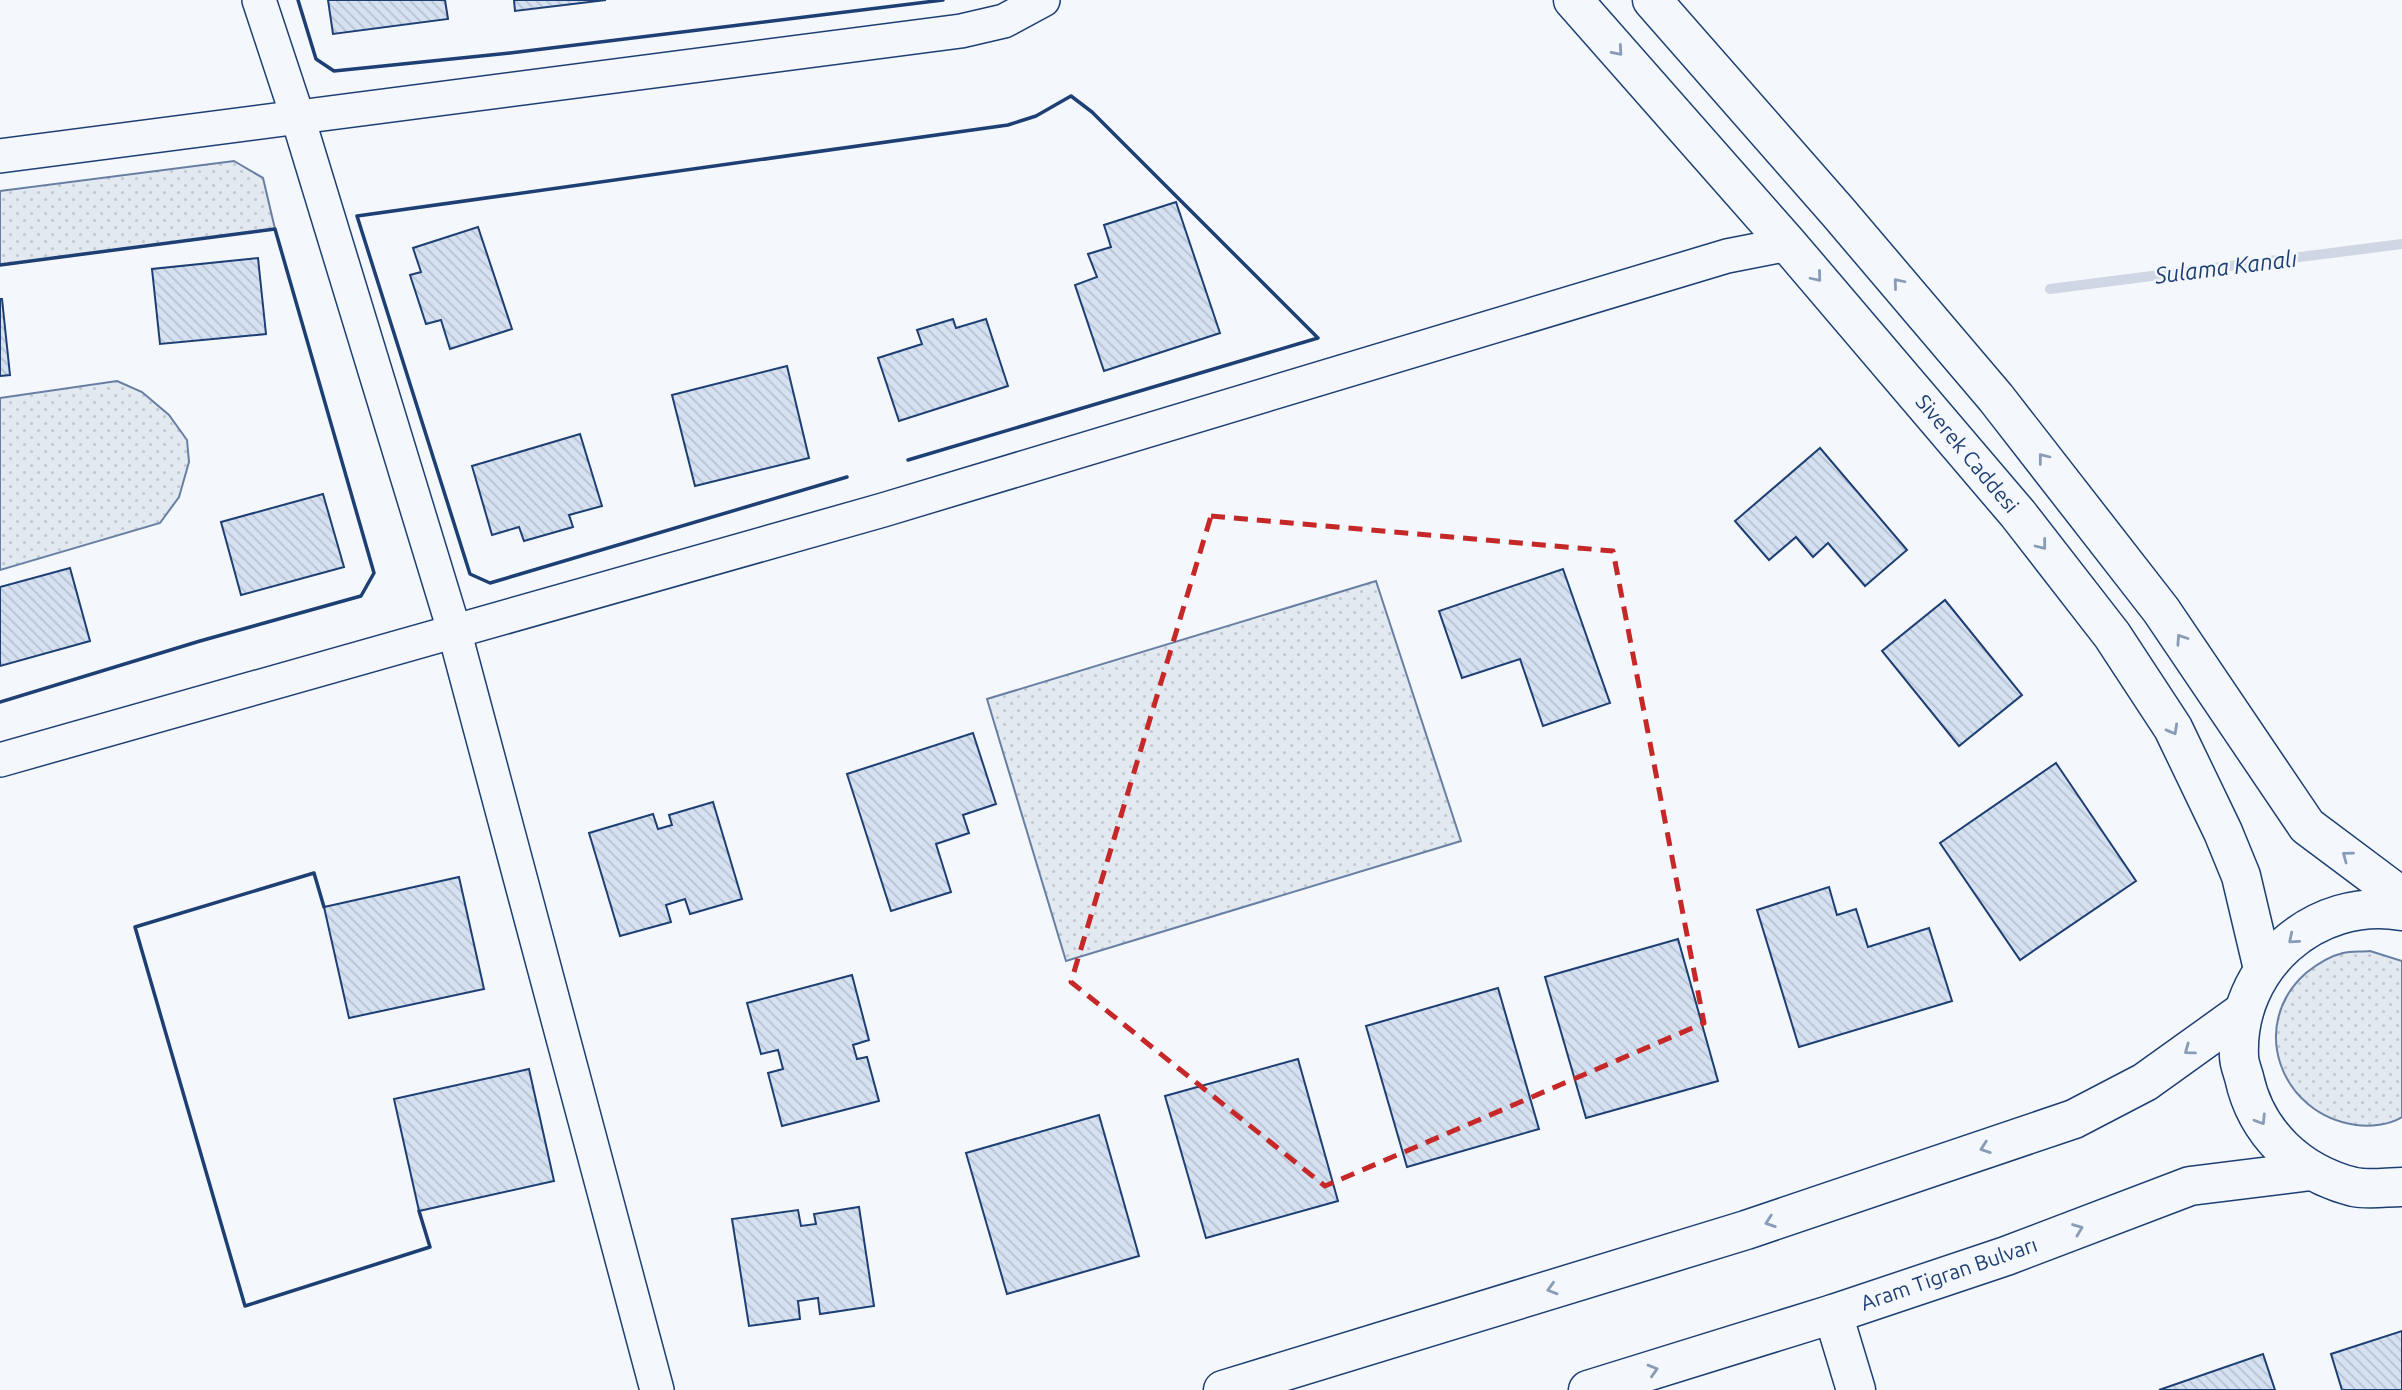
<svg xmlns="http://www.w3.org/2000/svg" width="2402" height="1390" font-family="Ubuntu,sans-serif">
<defs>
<pattern id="grass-dots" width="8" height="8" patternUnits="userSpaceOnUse" patternTransform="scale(1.75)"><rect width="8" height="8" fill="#e3e9f0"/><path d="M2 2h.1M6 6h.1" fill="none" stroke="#c2c9d1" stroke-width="1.8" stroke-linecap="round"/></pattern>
<pattern id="building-back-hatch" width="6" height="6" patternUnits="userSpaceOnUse" patternTransform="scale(1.75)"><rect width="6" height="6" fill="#d5e0f0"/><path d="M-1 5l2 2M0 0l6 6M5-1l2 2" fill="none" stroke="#b6c1d1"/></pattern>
</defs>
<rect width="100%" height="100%" fill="#f4f7fb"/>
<g fill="url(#grass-dots)" stroke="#687fa3" stroke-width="2">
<path d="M234,161L263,178L275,229L0,265V191Z"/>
<path d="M117,381L142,392L169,415L187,440L189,462L179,497L160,523L0,570V398Z"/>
<path d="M1376,581L1461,841L1066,961L987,699Z"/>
<path d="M2370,951L2402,961V1117C2389,1125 2370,1127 2356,1125C2281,1115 2247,1025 2306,973C2316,965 2330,956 2343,953C2351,951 2361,952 2370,951Z"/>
</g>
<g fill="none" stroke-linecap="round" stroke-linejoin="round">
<path stroke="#cfd7e4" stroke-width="10" d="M2050,289L2402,244"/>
</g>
<g fill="url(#building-back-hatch)" stroke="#1d3f73" stroke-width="2">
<path d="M328,0H445L448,19L333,34Z"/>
<path d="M514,0H606L515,11Z"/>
<path d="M1176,202L1220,333L1104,371L1075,285L1097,277L1088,254L1111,247L1104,225Z"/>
<path d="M478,227L512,329L450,349L441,320L426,324L410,275L421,272L413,248Z"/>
<path d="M258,258L266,334L160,344L152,269Z"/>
<path d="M0,299H2L10,375L0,376Z"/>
<path d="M953,319L956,328L986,319L1008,386L899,421L878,358L922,344L917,330Z"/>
<path d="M787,366L809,458L695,486L672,395Z"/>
<path d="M580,434L602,506L569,515L573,527L524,541L519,527L492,535L472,466Z"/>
<path d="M1820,448L1907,550L1865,586L1828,543L1813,557L1796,537L1769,560L1735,521Z"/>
<path d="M323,494L344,567L241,595L221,522Z"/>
<path d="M70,568L90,641L0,666V587Z"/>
<path d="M1563,569L1610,703L1543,726L1520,659L1462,678L1439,611Z"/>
<path d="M1945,600L2022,695L1959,746L1882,651Z"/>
<path d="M973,733L996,804L963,815L969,833L936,844L951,892L891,911L847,774Z"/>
<path d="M2056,763L2136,881L2020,960L1940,843Z"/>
<path d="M713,802L742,899L690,914L685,899L666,905L671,922L620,936L589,833L653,814L658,829L672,825L669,815Z"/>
<path d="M459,877L484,989L349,1018L324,907Z"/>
<path d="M1829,887L1837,915L1856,909L1868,947L1929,928L1952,1001L1799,1047L1757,910Z"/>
<path d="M1678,939L1718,1081L1586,1118L1545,977Z"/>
<path d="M852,975L869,1040L853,1045L857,1059L867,1057L879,1101L782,1126L768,1073L783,1069L778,1050L761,1054L747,1003Z"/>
<path d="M1498,988L1539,1129L1407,1167L1366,1026Z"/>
<path d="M1298,1059L1338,1201L1206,1238L1165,1096Z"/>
<path d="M529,1069L554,1181L419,1211L394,1099Z"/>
<path d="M1099,1115L1139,1256L1007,1294L966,1153Z"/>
<path d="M859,1207L874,1306L820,1314L818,1298L798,1301L800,1319L749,1326L732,1219L798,1210L801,1226L816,1224L814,1214Z"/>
<path d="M2402,1331V1390H2342L2331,1354Z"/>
<path d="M2263,1354L2275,1390H2159Z"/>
</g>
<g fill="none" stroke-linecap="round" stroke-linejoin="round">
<defs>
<g id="minor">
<path d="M259,0L297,115L454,630L657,1390"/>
<path d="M0,156L961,31L1004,21L1043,0"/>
<path d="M0,760L883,510L1727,256L1788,244"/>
</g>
<path id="tertiary" d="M1833,1314L1856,1390"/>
<g id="secondary">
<path d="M1223,1390L1746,1230L2074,1119L2145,1082L2244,1011"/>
<path d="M1588,1390L1833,1314L2006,1256L2190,1186L2311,1171"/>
</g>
<g id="primary">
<path d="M1573,0L1788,244L2018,514L2112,635L2173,728L2223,832L2241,876L2263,969"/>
<path d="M1652,0L1838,212L1996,398L2161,610L2307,826L2402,897"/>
<path d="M2402,911C2315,896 2235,967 2239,1056C2239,1063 2242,1070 2244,1077C2256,1133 2298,1173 2354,1187C2369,1190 2387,1187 2402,1187"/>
</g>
</defs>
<use href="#minor" stroke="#1d3f73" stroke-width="36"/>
<use href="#tertiary" stroke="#1d3f73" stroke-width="41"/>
<use href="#secondary" stroke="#1d3f73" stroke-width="41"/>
<use href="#primary" stroke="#1d3f73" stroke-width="41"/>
<use href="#minor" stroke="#f4f7fb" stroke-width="33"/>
<use href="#tertiary" stroke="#f4f7fb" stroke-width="38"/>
<use href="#secondary" stroke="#f4f7fb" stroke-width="38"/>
<use href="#primary" stroke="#f4f7fb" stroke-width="38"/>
<g stroke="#1d3f73" stroke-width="3.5">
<path d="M298,0L316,59L334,71L510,53L943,0"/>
<path d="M0,265L275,229L374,573L361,596L200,641L0,702"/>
<path d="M847,477L490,583L470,574L357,216L1008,125L1036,116L1071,96L1092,112L1318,338L908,460"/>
<path d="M324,907L314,873L135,927L245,1306L430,1247L419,1211"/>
</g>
</g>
<defs><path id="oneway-chevron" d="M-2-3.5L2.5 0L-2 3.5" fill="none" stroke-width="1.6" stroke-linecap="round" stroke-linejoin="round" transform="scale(1.75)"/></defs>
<g stroke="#889bb7">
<use href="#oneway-chevron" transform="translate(1618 51) rotate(49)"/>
<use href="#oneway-chevron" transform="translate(1817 277) rotate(50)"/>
<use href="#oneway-chevron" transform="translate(1898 283) rotate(-130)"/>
<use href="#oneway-chevron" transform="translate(2043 458) rotate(-128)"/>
<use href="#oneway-chevron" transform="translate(2042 545) rotate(52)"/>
<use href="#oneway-chevron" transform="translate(2181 639) rotate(-124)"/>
<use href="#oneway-chevron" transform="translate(2173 730) rotate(61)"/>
<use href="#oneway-chevron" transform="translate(2347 856) rotate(-143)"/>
<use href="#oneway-chevron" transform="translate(2293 939) rotate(140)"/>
<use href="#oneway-chevron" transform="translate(2189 1050) rotate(144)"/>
<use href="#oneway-chevron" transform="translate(2261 1120) rotate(58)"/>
<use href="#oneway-chevron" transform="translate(1985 1148) rotate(161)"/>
<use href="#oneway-chevron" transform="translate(1770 1222) rotate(161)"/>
<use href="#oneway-chevron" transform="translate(2078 1229) rotate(-21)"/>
<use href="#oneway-chevron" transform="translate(1552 1289) rotate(163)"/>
<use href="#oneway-chevron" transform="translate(1653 1370) rotate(-17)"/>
</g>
<path fill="none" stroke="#c62828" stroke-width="5" stroke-dasharray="14 9" stroke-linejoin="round" d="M1211,516L1613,551L1704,1023L1325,1186L1071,982Z"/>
<g text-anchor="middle" stroke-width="5" stroke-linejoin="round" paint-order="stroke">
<g font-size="21" fill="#1d3f73" stroke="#f4f7fb">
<text transform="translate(1967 454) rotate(50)" y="7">Siverek Caddesi</text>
<text transform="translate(1949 1274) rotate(-19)" y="7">Aram Tigran Bulvarı</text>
</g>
<g font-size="23" font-style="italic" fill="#1d3f73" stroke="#f4f7fb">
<text transform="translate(2226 267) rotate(-7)" y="8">Sulama Kanalı</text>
</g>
</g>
</svg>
